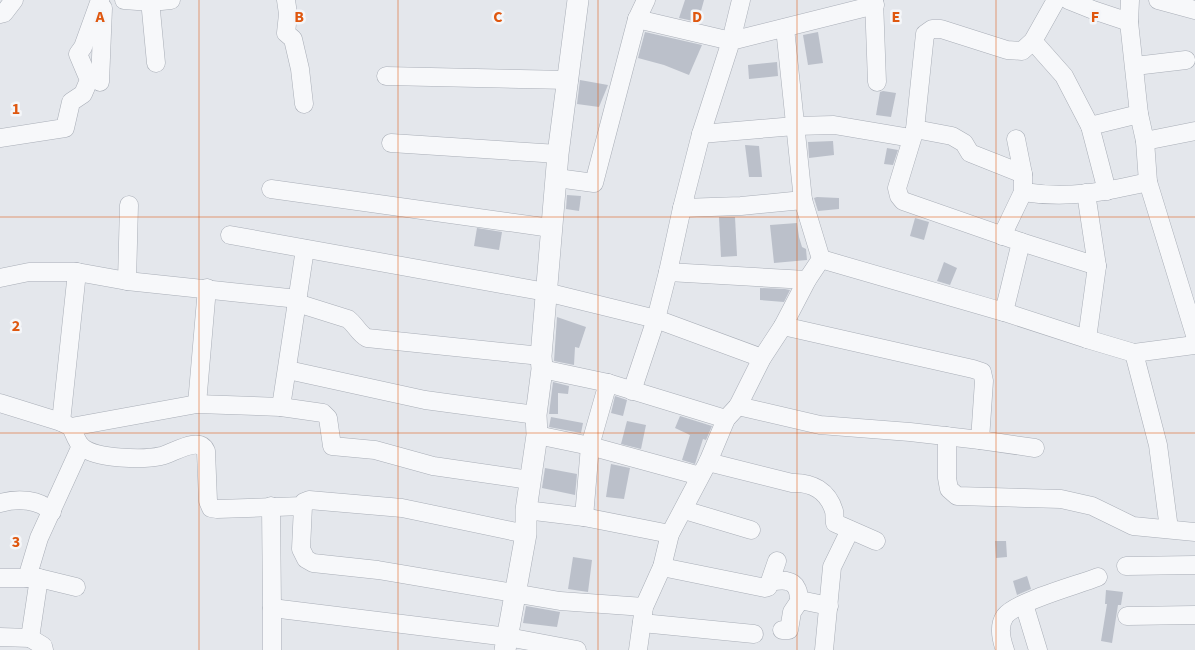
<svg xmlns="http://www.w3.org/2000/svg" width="1195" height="650" font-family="'Source Sans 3',sans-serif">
<rect width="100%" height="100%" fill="#e4e7ec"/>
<g fill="#bbc0ca">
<path d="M685,0H704L698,22L679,18Z"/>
<path d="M645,32L702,45L689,75L664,65L638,58Z"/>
<path d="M818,32L823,63L808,65L803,35Z"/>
<path d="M777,62L778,76L749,79L748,65Z"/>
<path d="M580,80L608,85L599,107L577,104Z"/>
<path d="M883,91L896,93L891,117L876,115L880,92Z"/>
<path d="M833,141L834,155L809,158L808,142Z"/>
<path d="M745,145L759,146L762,177H749Z"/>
<path d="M887,148L898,150L893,165L884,164Z"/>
<path d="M567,195L581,196L579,211L566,209Z"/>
<path d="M817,197L839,198V209L818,211L814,198Z"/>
<path d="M719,217H735L737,256L721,257Z"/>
<path d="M915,218L929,222L924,240L910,236Z"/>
<path d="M797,223L799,237L802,247L806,249L807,260L774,263L770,225Z"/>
<path d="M477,228L502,232L499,250L474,246Z"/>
<path d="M944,262L957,268L950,285L937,281Z"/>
<path d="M760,288L785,289L790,290L784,302L760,300Z"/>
<path d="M557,317L586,327L579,348L575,347L574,365L554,361Z"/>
<path d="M553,382L569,386L568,394L558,393V414H549Z"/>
<path d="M615,396L627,400L623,416L611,413Z"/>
<path d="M680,416L712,426L706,440L703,439L695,464L682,460L690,435L675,428Z"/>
<path d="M551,417L583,423L581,433L549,427Z"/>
<path d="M627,421L646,425L641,449L621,444Z"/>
<path d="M611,464L630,468L624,499L606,497Z"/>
<path d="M545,468L577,474L575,495L542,488Z"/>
<path d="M995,541H1006L1007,557L996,558Z"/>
<path d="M573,557L592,560L588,592L568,589Z"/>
<path d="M1027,576L1031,589L1017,595L1013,581Z"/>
<path d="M1106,590L1123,592L1121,605H1118L1112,643L1101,641L1107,604H1105Z"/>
<path d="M526,606L560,612L557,627L523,623Z"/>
</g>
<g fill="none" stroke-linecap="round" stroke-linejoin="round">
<defs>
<g id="minor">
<path d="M124,0L151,2L171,0"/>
<path d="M150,0L156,63"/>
<path d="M286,0L288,14L286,33L293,39L300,69L304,104"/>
<path d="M874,0L877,82"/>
<path d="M1068,0L1093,10L1129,22"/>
<path d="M1130,0L1129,22L1139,114L1145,141L1148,182L1195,335"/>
<path d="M1158,0L1195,10"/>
<path d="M0,14L4,13L14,0"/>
<path d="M637,19L731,41L741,0"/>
<path d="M785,28L803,200"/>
<path d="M1033,41L1064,76L1090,126"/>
<path d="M1135,66L1186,60"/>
<path d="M386,76L569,80"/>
<path d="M100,82L103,8"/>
<path d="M915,129L952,136L964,143L970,153L1023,174"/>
<path d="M701,134L795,126L834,125L911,138"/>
<path d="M0,138L65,128L71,102L83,94L89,80L78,54L83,47L100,0"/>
<path d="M1145,141L1195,131"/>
<path d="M391,143L558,154"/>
<path d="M557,178L594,183L637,19L646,0"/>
<path d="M271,189L551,228"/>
<path d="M1107,191L1090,126L1139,114"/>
<path d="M1023,192C1067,199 1105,192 1148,182"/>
<path d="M682,208L668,272L807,280"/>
<path d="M230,235L546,292L656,319L762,358"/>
<path d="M1002,236L1023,192V174L1016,139"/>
<path d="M1021,242L1097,266L1086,193"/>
<path d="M821,259L1004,312L1087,339L1134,353L1195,345"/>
<path d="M0,278L29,272H77L127,281L298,299"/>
<path d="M127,281L129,205"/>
<path d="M297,303L348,319C356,325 358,333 367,338L541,356"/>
<path d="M1004,312L1021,242L903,201L899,196L897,188L915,129L925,34L932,29H941L1007,50L1022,51L1033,41L1056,0"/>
<path d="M783,326L973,369L982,372L984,381L980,440L1035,448"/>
<path d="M1087,339L1097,266"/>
<path d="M1134,353L1158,445L1169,529"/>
<path d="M542,369L608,383L726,419"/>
<path d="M288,370L425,400L536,415"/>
<path d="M632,391L656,319L668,272"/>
<path d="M0,403L61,422L71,427L197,404L281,407L323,413L328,418L332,446L375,450L433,466L530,480"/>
<path d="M197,404L207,288"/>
<path d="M738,406L820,425L910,432L980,440"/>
<path d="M281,407L305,249"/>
<path d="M61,422L77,272"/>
<path d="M71,427C74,433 77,443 82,447C96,459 144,460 161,456C172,454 199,435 206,451L208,501L211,508L217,509L303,506L304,502L309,500L402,508L526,534"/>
<path d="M537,435L590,446L700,476"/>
<path d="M947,436V478L949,489L957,496L1061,499L1092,506L1133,526L1195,532"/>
<path d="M708,462L792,483C812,482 828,491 834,511C835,515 834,519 835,523L876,541"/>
<path d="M0,503C18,498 39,499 52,512"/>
<path d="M271,506L272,608"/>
<path d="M303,506L301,549L306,559L313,563L378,570L560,601L644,607"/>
<path d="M526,510L584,517L670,534"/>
<path d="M684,510L751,530"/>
<path d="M584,517L590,446L608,383"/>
<path d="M1126,566L1195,565"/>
<path d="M662,567L765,588L768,587L777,561"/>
<path d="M0,578H27"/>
<path d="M771,582C780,580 793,579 797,589C799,593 798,596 800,600L829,606"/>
<path d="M76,587L39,578H27L39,538L81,446"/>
<path d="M1024,604L1038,650"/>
<path d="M1127,616L1195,615"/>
<path d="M642,623L754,634"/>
<path d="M782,630H789L792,612L800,600"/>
<path d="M0,637L30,638L39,578"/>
<path d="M30,638L43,646L44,650"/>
<path d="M272,650V608L508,637L577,650"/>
<path d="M638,650L644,607L662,567L670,534L708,462L726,419L738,406L762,358L783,326L807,280L821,259L803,200L741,206L682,208L701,134L731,41L875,5"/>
<path d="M824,650L832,567L850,530"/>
<path d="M1005,650C1001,639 998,626 1005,616C1017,601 1078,585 1098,577"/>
</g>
<path id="tertiary" d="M505,650L526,534V510L537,435L536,415L542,369L541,356L558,154L578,0"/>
</defs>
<use href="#minor" stroke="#a9aeb7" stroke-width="19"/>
<use href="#tertiary" stroke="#a9aeb7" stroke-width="22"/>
<use href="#minor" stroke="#f7f8fa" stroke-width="18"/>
<use href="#tertiary" stroke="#f7f8fa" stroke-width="21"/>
</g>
<path fill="none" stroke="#df570f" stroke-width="1" stroke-opacity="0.55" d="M199,0V650M398,0V650M598,0V650M797,0V650M996,0V650M0,217H1195M0,433H1195"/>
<g font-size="16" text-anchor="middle" font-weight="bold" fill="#df570f" stroke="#f4f6f9" stroke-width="5" stroke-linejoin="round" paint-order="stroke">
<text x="100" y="22">A</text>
<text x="299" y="22">B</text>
<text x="498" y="22">C</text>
<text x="697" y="22">D</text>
<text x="896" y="22">E</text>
<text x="1095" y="22">F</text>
<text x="16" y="114">1</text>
<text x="16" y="331">2</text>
<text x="16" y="547">3</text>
</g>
</svg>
